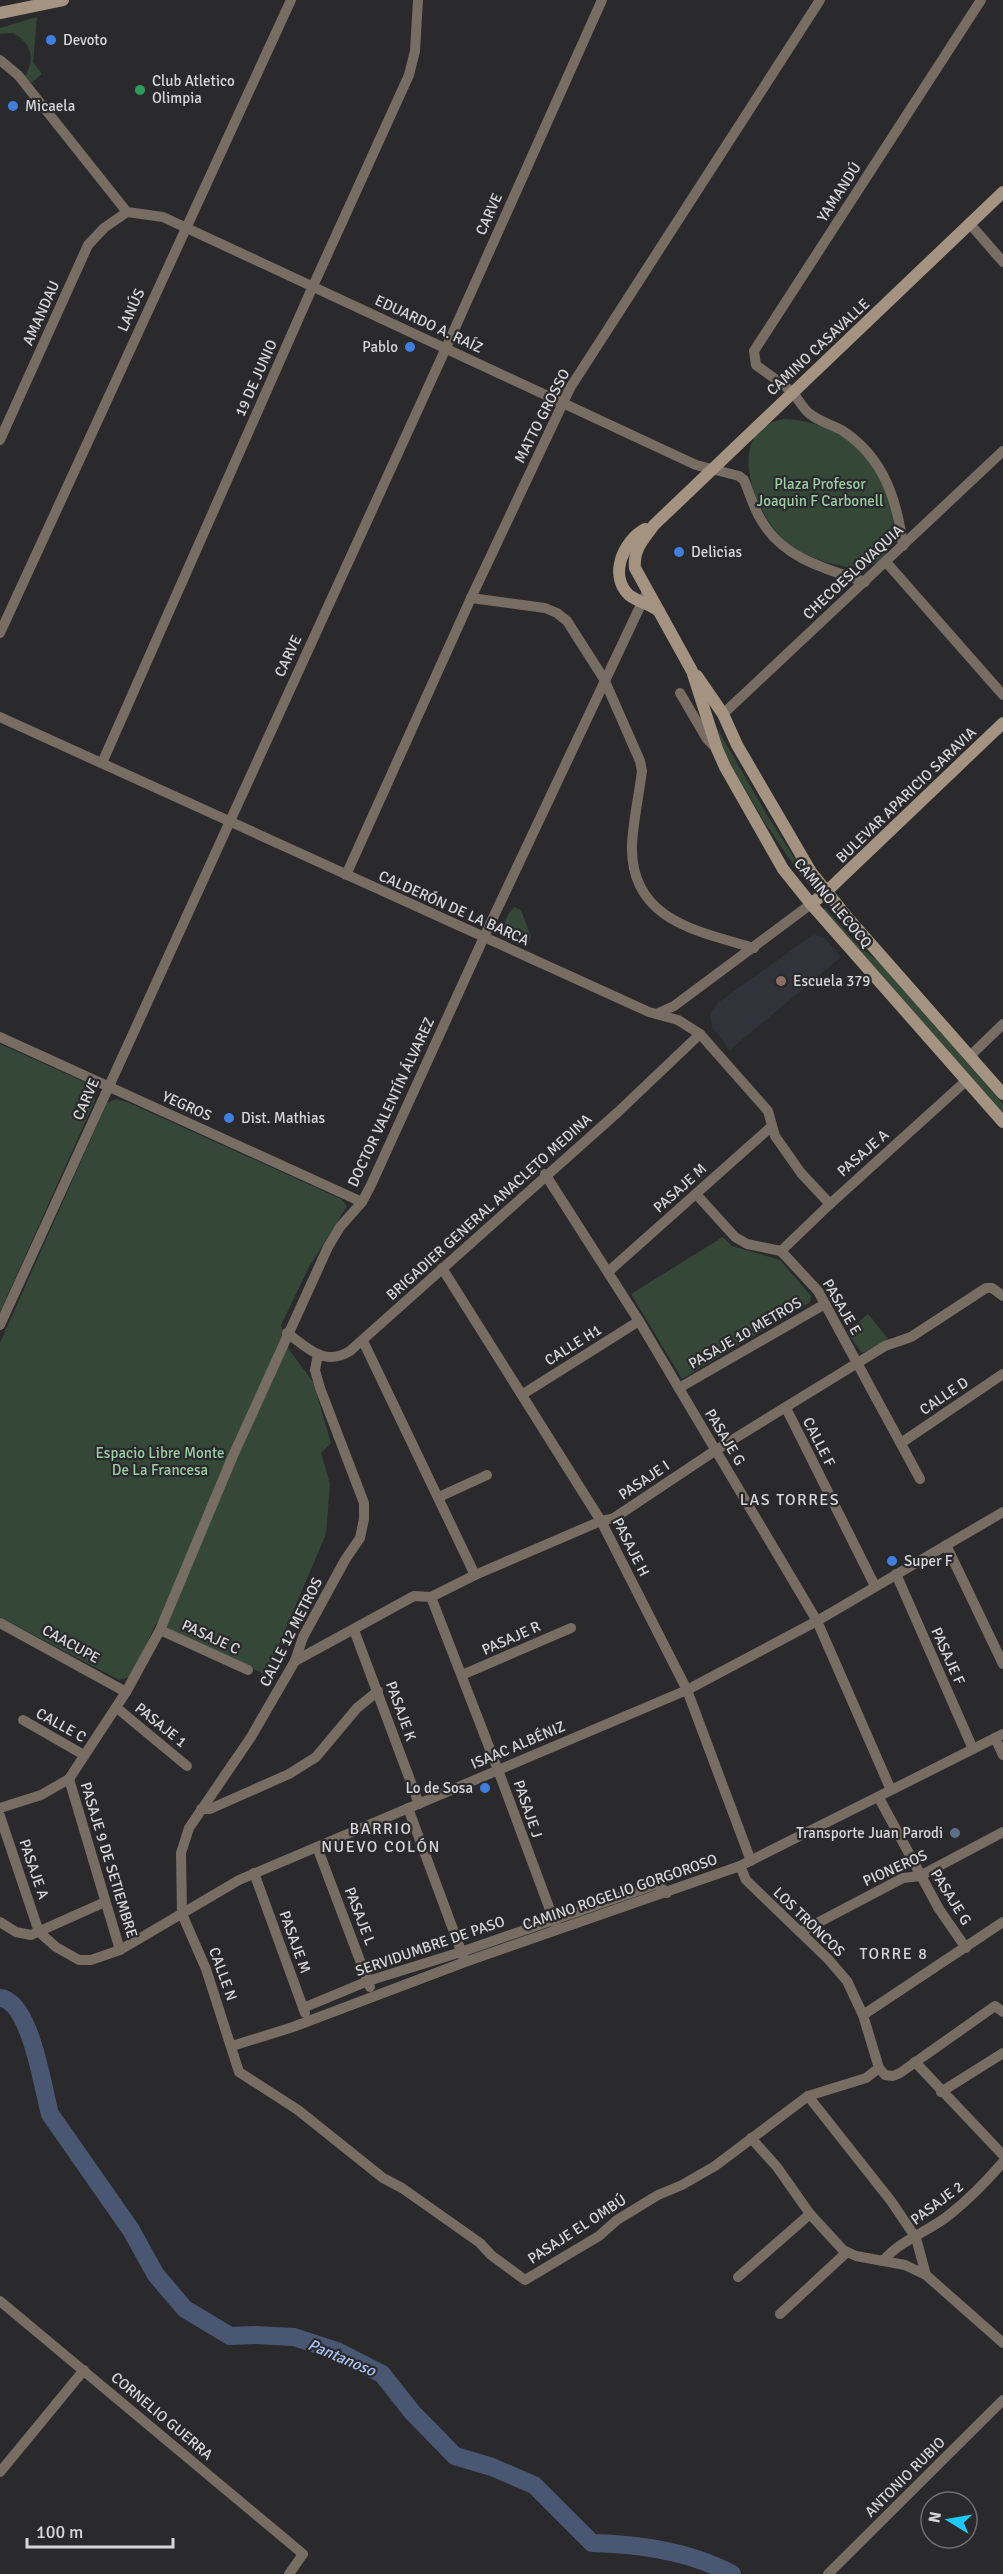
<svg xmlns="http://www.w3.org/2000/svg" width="1003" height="2574" font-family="Signika,sans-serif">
<rect width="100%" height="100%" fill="#2a2a2d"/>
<path fill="#31323a" d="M815,935L824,937L841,957L730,1050L712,1027L710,1018L712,1010L719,1002L810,937Z"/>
<g fill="#354838">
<path d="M37,17L33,62L42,74L31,83L25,76C36,59 31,42 13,33L0,34V28Z"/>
<path d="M784,419C812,420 838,430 859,449C884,472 916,549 869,566C859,569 847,567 837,565C817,560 796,552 781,537C752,507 724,430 784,419Z"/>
<path d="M714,723L767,815L817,893L801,876L765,823L722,750Z"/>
<path d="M515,907L521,910L531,937L528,944L508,937L504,932C503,924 508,911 515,907Z"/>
<path d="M825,908L855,942L881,964L1003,1104V1113L823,909Z"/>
<path d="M0,1044L89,1084L94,1093L95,1100L0,1312Z"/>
<path d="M116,1099L127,1102L341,1199L347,1206L309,1267L281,1325L288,1348L313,1382L331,1443L321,1453L330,1484L326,1534L266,1675L156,1623L132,1676L119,1680L0,1617V1343L107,1103Z"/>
<path d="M723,1237L732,1246L780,1260L811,1296L810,1302L682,1379L631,1294Z"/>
<path d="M868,1314L889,1340L862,1353L847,1332Z"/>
</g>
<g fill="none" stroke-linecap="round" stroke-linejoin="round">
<path stroke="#4a5772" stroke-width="18" d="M0,1998C31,2001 43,2090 50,2114L131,2230L156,2275L185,2309L230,2336L254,2335L294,2337L337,2351L382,2374L412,2412L455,2456L492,2467L534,2485L592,2543C641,2544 689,2551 732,2574"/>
<g stroke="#776d62" stroke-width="10">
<path d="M0,60L18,75L127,212L163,217L696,465L739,476L744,480C750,494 754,510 763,523C785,559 827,569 865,582"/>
<path d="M970,224L1003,262"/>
<path d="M0,440L88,245L104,228L127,212"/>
<path d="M903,546C897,500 884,458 843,431C833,425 820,422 810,414C803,409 799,400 793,393C782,383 768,374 756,365L754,351L981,0"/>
<path d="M886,562L1003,695"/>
<path d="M471,598L545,608L557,613L567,621L604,679L640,761L642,771C639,796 633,821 632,845C630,920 697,931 754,948"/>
<path d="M0,633L291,0"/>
<path d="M680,693L707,739L717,749"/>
<path d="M723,714L1003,451"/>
<path d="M0,717L649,1012L678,1020L700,1034L768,1111L775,1136L801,1173L830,1204"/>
<path d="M102,763L313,286L409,75L415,51L418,0"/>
<path d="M346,875L471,598L570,388L820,0"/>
<path d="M656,1014L674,1006L811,904"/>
<path d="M0,1037L362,1202"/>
<path d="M970,1056L1003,1024"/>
<path d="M545,1174L639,1321L817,1621L891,1790"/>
<path d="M696,1194L735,1237L747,1244L781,1251L818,1291L920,1479"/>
<path d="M781,1251L830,1204L967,1080"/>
<path d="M442,1268L601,1521L687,1690L751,1861"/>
<path d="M608,1272L772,1126"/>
<path d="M0,1325L446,348L602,0"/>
<path d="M287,1333C308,1348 324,1367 350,1351L618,1112L700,1034"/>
<path d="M363,1341L475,1575"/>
<path d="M318,1354L315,1370L320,1388L364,1503V1519L360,1538L345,1560L303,1637L295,1661L251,1737L189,1828L181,1853L182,1914L206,1969L239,2072L298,2110L383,2178L402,2188L480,2243L491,2255L525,2280L599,2236L617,2220L658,2195L682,2185L715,2166L808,2096L866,2078L879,2068"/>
<path d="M679,1388L825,1304"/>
<path d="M523,1394L639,1321"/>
<path d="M786,1408L875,1586"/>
<path d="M901,1443L1003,1374"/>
<path d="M439,1497L487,1475"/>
<path d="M946,1545L1003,1664"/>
<path d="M896,1574L973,1749"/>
<path d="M431,1597L498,1770L556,1926"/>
<path d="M0,1623L126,1692"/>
<path d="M160,1630L248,1670"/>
<path d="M354,1630L419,1804"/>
<path d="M295,1661L414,1596L431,1597L475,1575L601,1521L614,1518L716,1450L885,1346L911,1337L986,1288H992L1003,1296"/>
<path d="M462,1675L571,1628"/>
<path d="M117,1708L187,1766"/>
<path d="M23,1720L84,1755"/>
<path d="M995,1738L1003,1755"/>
<path d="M69,1779L120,1950"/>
<path d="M879,1798L939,1909L966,1948"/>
<path d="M0,1808L41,1795L69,1779L126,1692L160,1630L232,1458L328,1247L340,1227L362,1202L371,1185L484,937L645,596"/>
<path d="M408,1808L464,1959"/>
<path d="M201,1809H210L289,1774L316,1757L357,1708L378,1691"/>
<path d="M0,1816L39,1932L56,1947L79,1960H91L120,1950L239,1880L687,1690L817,1621L1003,1512"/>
<path d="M317,1847L370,1987"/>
<path d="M740,1866L746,1880L828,1959L847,1981L863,2015L879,2068L885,2075L893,2076L900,2073L995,2006L1003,2012"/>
<path d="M254,1873L305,2013"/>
<path d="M0,1922L16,1932L31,1935L105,1902"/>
<path d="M800,1932L903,1878L920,1876L1003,1832"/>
<path d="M303,2008L368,1981L461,1952L657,1884L667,1893"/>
<path d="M863,2015L1003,1922"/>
<path d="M232,2046L293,2027L465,1962L740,1866L1003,1734"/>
<path d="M915,2062L1003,2155"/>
<path d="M941,2092L1003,2053"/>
<path d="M808,2096L891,2201L916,2238L926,2275"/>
<path d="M751,2138L777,2167L810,2214L843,2250L856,2256L905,2265L926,2275L1003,2343"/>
<path d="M883,2261C900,2240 928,2232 949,2215C969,2199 986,2182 1003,2162"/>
<path d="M738,2277L810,2214"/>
<path d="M0,2301L303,2554L289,2574"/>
<path d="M780,2314L847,2252"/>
<path d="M0,2472L84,2370"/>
<path d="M828,2574L1003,2400"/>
</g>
<g stroke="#a39380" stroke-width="12">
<path d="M0,13L63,0"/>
<path d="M1003,192L654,525C644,539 633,549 635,568L692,671L717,749L725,767L783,869L811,904L1003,1122"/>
<path d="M645,529C624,540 608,575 629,595C638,602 650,604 659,611"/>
<path d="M697,676L723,714L737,745L811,872L847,917L1003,1094"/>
<path d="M811,904L826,892L1003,723"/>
</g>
</g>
<g fill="#3f7fe0" stroke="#2a2a2d" stroke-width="2">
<circle cx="51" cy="40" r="6"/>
<circle cx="13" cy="106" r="6"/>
<circle cx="410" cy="347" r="6"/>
<circle cx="679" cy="552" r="6"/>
<circle cx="229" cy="1118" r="6"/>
<circle cx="892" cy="1561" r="6"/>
<circle cx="485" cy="1788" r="6"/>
</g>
<circle fill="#2e9e5b" stroke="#2a2a2d" stroke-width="2" cx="140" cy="90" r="6"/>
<circle fill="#8d6e63" stroke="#2a2a2d" stroke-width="2" cx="781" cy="981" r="6"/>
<circle fill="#5c6f8a" stroke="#2a2a2d" stroke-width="2" cx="955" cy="1833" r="6"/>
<g text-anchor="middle" stroke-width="4.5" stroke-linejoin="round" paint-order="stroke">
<g font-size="15" fill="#d7d7d9" stroke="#2a2a2d" text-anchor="start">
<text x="63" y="45">Devoto</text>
<text x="152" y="86">Club Atletico<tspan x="152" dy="17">Olimpia</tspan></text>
<text x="25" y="111">Micaela</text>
<text x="398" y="352" text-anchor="end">Pablo</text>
<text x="691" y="557">Delicias</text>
<text x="793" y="986">Escuela 379</text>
<text x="241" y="1123">Dist. Mathias</text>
<text x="904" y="1566">Super F</text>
<text x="473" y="1793" text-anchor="end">Lo de Sosa</text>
<text x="943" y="1838" text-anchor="end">Transporte Juan Parodi</text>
</g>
<g font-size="15" fill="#d7d7d9" stroke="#2a2a2d">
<text transform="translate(839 192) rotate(-57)" y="5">YAMANDÚ</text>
<text transform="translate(489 214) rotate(-66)" y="5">CARVE</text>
<text transform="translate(131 310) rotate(-66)" y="5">LANÚS</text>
<text transform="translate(41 313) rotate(-66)" y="5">AMANDAU</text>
<text transform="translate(429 324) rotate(25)" y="5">EDUARDO A. RAÍZ</text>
<text transform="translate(818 347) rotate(-43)" y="5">CAMINO CASAVALLE</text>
<text transform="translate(256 378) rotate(-66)" y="5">19 DE JUNIO</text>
<text transform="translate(542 416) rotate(-63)" y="5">MATTO GROSSO</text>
<text transform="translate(853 572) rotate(-43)" y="5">CHECOESLOVAQUIA</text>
<text transform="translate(288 656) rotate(-65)" y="5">CARVE</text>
<text transform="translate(906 795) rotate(-44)" y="5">BULEVAR APARICIO SARAVIA</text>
<text transform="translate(833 903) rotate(50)" y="5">CAMINO LECOCQ</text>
<text transform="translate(454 908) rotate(24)" y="5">CALDERÓN DE LA BARCA</text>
<text transform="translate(86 1099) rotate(-66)" y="5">CARVE</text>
<text transform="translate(391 1102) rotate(-65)" y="5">DOCTOR VALENTÍN ÁLVAREZ</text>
<text transform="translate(187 1106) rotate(24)" y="5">YEGROS</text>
<text transform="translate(863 1153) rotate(-41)" y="5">PASAJE A</text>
<text transform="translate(680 1188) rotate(-42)" y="5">PASAJE M</text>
<text transform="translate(489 1207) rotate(-42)" y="5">BRIGADIER GENERAL ANACLETO MEDINA</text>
<text transform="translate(842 1307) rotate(60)" y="5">PASAJE E</text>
<text transform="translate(745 1333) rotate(-30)" y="5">PASAJE 10 METROS</text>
<text transform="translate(573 1345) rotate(-32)" y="5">CALLE H1</text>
<text transform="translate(944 1396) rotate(-34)" y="5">CALLE D</text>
<text transform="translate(725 1437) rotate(59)" y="5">PASAJE G</text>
<text transform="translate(819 1442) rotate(63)" y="5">CALLE F</text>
<text transform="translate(644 1480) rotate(-34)" y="5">PASAJE I</text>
<text transform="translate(631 1547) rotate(63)" y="5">PASAJE H</text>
<text transform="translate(291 1632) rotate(-63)" y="5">CALLE 12 METROS</text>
<text transform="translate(211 1637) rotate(25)" y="5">PASAJE C</text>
<text transform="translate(511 1638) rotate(-24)" y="5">PASAJE R</text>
<text transform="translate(71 1644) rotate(29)" y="5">CAACUPE</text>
<text transform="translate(948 1656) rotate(66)" y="5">PASAJE F</text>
<text transform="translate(401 1711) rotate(70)" y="5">PASAJE K</text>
<text transform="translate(61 1725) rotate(29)" y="5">CALLE C</text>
<text transform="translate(161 1725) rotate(39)" y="5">PASAJE 1</text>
<text transform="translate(518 1745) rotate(-23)" y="5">ISAAC ALBÉNIZ</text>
<text transform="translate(528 1809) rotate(71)" y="5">PASAJE J</text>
<text transform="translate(109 1860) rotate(73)" y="5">PASAJE 9 DE SETIEMBRE</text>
<text transform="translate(895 1868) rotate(-24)" y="5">PIONEROS</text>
<text transform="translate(34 1869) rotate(71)" y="5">PASAJE A</text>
<text transform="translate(620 1892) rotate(-19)" y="5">CAMINO ROGELIO GORGOROSO</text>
<text transform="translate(951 1897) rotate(58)" y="5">PASAJE G</text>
<text transform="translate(360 1916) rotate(69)" y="5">PASAJE L</text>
<text transform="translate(809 1922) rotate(44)" y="5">LOS TRONCOS</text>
<text transform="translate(295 1942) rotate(70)" y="5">PASAJE M</text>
<text transform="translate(430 1946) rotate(-19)" y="5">SERVIDUMBRE DE PASO</text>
<text transform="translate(223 1974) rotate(70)" y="5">CALLE N</text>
<text transform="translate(937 2203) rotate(-37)" y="5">PASAJE 2</text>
<text transform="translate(577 2229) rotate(-33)" y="5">PASAJE EL OMBÚ</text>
<text transform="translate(162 2416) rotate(40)" y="5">CORNELIO GUERRA</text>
<text transform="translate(905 2477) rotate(-45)" y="5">ANTONIO RUBIO</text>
</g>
<g font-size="15" fill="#9bcea5" stroke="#2a2a2d">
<text x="820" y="489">Plaza Profesor<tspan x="820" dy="17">Joaquin F Carbonell</tspan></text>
<text x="160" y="1458">Espacio Libre Monte<tspan x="160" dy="17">De La Francesa</tspan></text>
</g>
<g font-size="16" letter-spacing="1.5" fill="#d7d7d9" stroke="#2a2a2d">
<text x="790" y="1505">LAS TORRES</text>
<text x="381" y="1834">BARRIO<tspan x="381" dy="18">NUEVO COLÓN</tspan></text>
<text x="894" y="1959">TORRE 8</text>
</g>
<g font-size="16" font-style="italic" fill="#a8c1f5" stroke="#2a2a2d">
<text transform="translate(342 2357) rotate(23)" y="6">Pantanoso</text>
</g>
</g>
<g transform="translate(949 2520) rotate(281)"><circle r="28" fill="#2a2a2d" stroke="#6f6f72" stroke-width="1.5"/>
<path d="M0-4.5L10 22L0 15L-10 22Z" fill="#1cc9fc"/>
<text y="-9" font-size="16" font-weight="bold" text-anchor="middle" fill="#d7d7d9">N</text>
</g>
<path d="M27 2538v9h146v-9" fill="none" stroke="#d7d7d9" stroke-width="3"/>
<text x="36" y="2538" font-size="18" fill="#d7d7d9" stroke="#2a2a2d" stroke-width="4.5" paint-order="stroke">100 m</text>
</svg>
